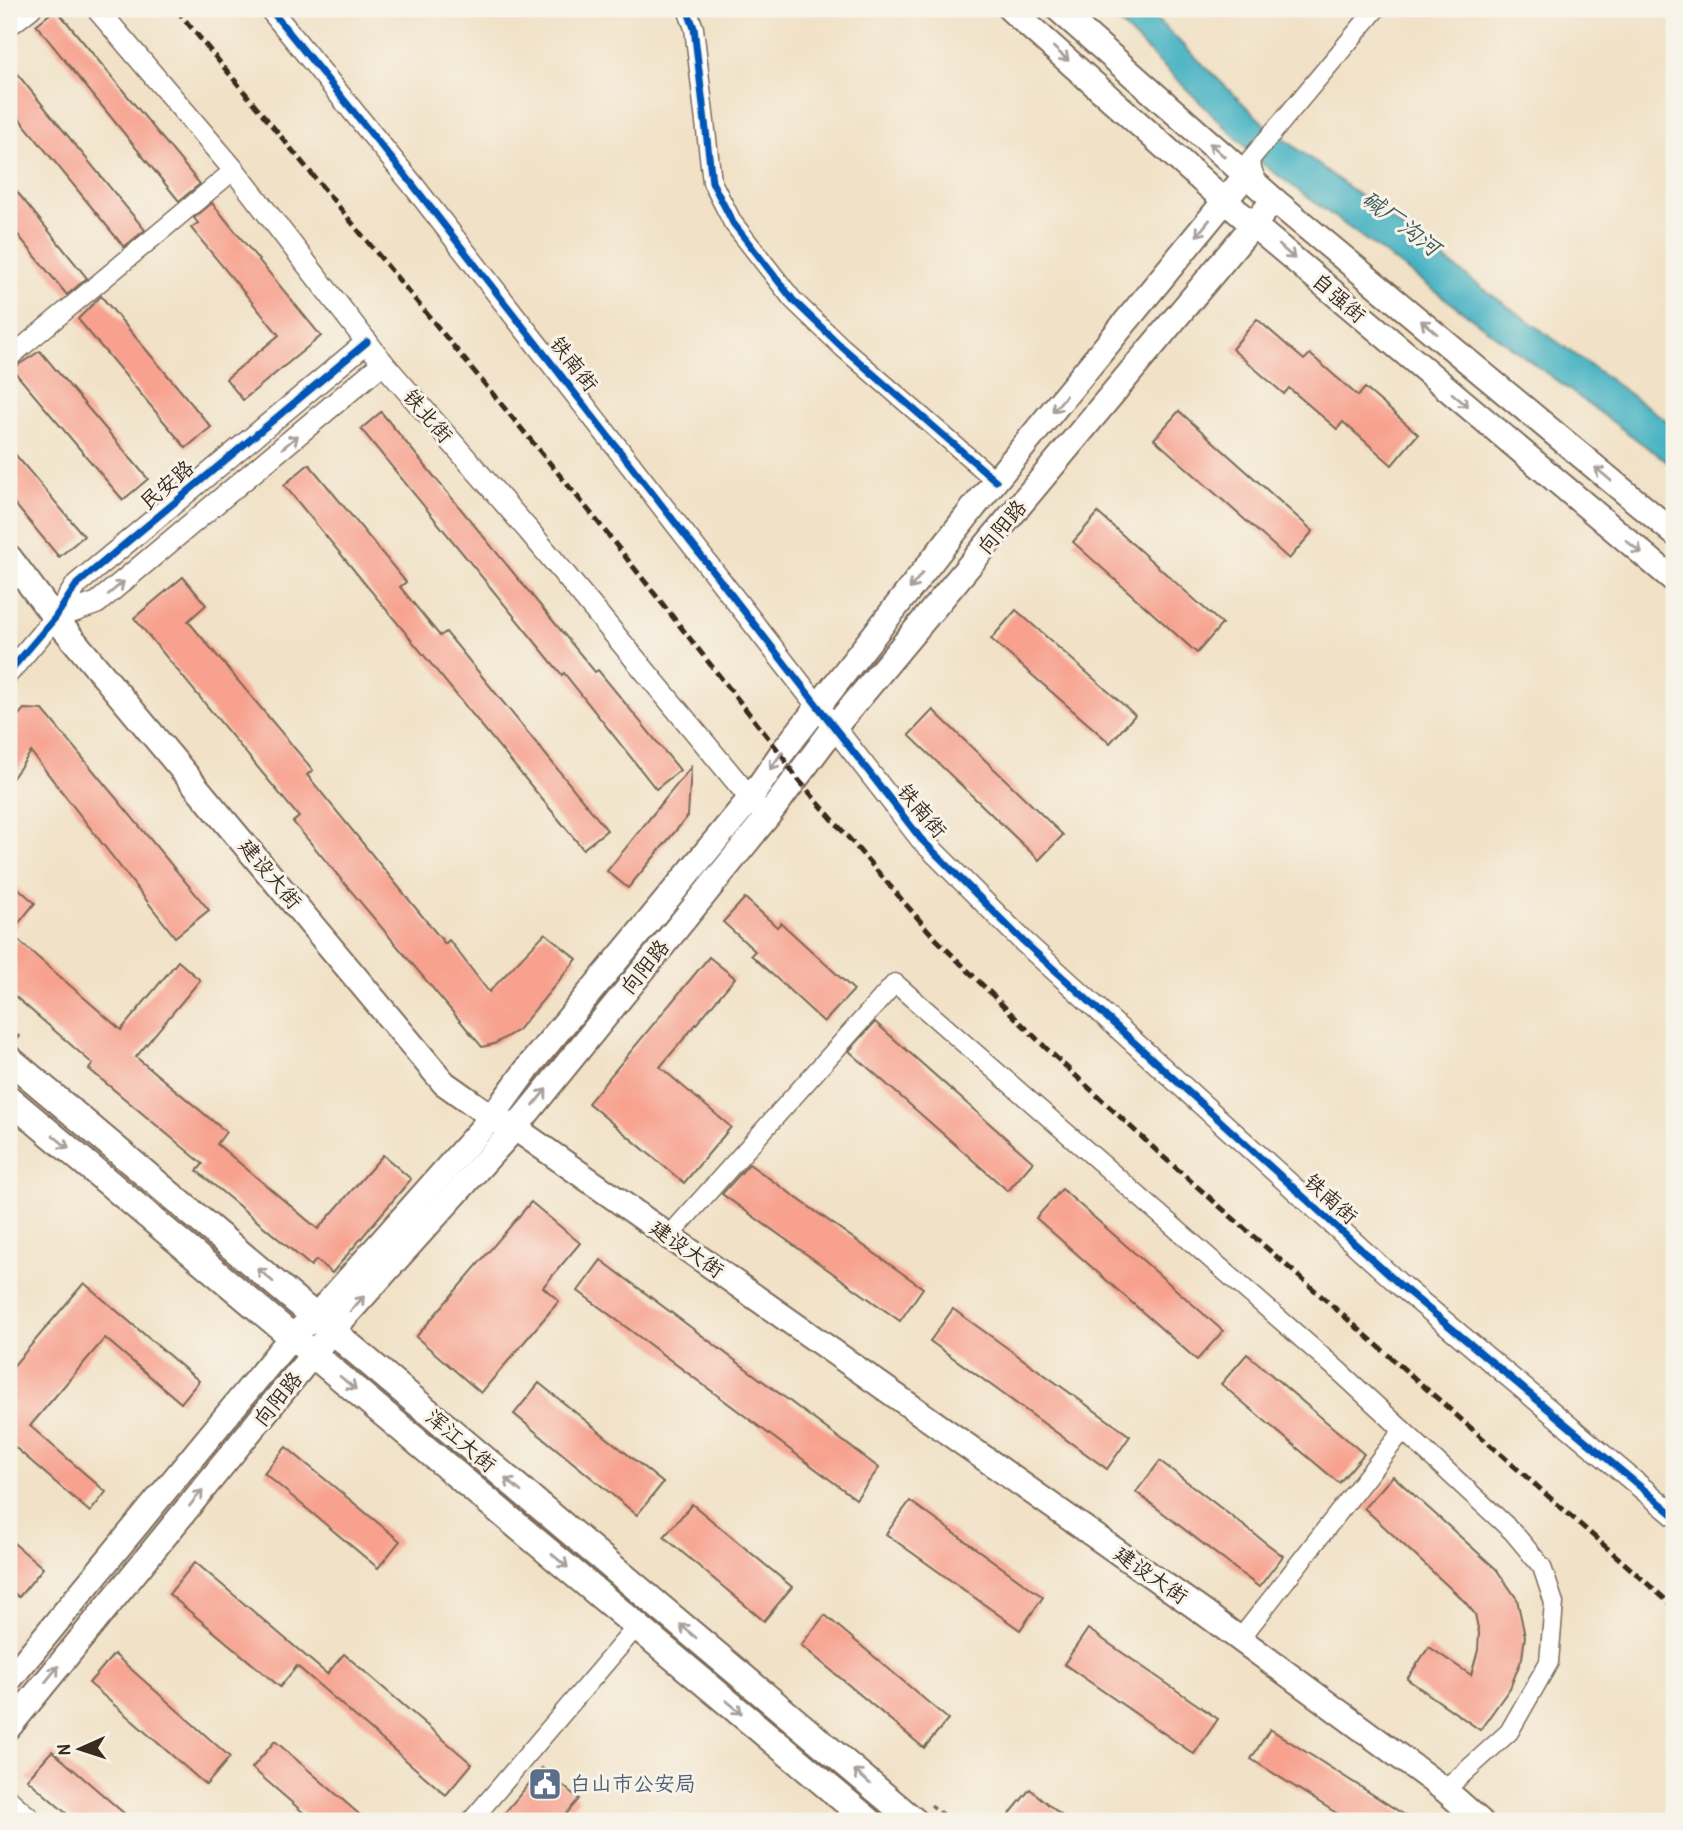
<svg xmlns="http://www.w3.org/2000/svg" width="1683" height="1830" font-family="'Patrick Hand','LXGW WenKai TC',sans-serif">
<rect width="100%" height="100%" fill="#f7f3e8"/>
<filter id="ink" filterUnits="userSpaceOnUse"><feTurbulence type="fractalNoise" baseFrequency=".0143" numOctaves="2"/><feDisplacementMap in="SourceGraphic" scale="14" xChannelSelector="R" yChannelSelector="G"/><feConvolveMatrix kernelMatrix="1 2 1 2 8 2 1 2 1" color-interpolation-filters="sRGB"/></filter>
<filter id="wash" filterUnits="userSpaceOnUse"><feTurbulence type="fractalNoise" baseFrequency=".00686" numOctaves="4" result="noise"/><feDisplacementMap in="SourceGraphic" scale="28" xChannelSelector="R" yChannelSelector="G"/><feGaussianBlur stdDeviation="1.57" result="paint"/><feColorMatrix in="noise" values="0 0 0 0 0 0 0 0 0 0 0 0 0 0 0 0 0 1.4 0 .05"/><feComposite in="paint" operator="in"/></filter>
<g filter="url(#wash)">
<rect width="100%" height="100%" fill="#f1e1c6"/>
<path fill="#46b3c3" stroke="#406e70" stroke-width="2" d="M1105,9H1146L1263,123L1481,287L1674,426V467L1264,165Z"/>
<g id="blocks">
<g fill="#f7a18e">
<path d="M56,9L200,184L179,201L36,25Z"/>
<path d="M9,64L145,230L124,247L9,106Z"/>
<path d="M9,182L87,278L67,295L9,224Z"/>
<path d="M212,203L321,336L243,400L226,379L279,335L191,228L198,223L194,218Z"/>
<path d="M101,296L211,427L186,448L78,319Z"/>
<path d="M1257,319L1304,360L1310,354L1358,396L1365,388L1418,434L1392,465L1343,422L1337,429L1289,388L1284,394L1232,349Z"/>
<path d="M40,351L148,479L123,500L12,369Z"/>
<path d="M1179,411L1313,531L1289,559L1154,439Z"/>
<path d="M381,412L595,672L598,670L680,770L656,789L564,673L562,675L361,429Z"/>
<path d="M9,447L84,536L59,557L9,497Z"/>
<path d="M309,464L406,582L400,587L440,636L446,632L607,830L583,849L284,485Z"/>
<path d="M1098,513L1222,624L1197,653L1073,542Z"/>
<path d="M183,577L206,605L188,621L313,770L307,775L445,944L449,940L489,992L545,933L577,959L518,1030L494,1044L482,1047L293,822L299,817L134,618Z"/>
<path d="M1016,610L1135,715L1110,743L991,639Z"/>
<path d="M24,709L43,710L209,910L175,937L31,752L9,783V726Z"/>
<path d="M933,710L1063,835L1039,860L909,735Z"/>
<path d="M691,767L688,816L628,888L607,871Z"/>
<path d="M9,880L35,903L9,935Z"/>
<path d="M745,898L777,927L781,923L854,990L824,1022L751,955L755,951L723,922Z"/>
<path d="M18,940L121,1030L178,961L200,980L136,1057L226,1132L217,1144L318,1229L383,1155L411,1179L332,1273L316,1260L311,1266L197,1171L203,1164L89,1069L93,1064L9,991V950Z"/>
<path d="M709,957L735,978L660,1067L731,1127L684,1183L588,1103Z"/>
<path d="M875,1022L1033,1162L1008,1191L849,1051Z"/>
<path d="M749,1164L923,1288L900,1321L722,1194Z"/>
<path d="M1062,1189L1223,1331L1197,1360L1036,1218Z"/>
<path d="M531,1202L580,1243L543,1287L559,1301L481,1393L416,1337Z"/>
<path d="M601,1260L879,1468L856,1499L578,1291Z"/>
<path d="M84,1283L199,1381L181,1403L105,1338L30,1426L106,1492L90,1512L9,1442V1371Z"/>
<path d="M953,1309L1130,1436L1107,1469L930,1341Z"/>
<path d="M1247,1354L1364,1454L1339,1483L1221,1384Z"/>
<path d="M539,1383L663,1483L637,1515L514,1414Z"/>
<path d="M286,1447L400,1541L378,1568L264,1473Z"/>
<path d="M1160,1461L1283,1556L1259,1587L1136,1492Z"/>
<path d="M1393,1476L1496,1569L1517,1599L1525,1636L1522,1658L1510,1688L1480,1730L1407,1679L1429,1647L1471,1675L1478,1650L1479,1633L1475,1614L1464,1601L1364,1508Z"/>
<path d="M910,1501L1043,1597L1020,1630L886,1534Z"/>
<path d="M692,1504L792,1587L764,1621L664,1537Z"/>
<path d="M9,1539L43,1568L19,1597L9,1589Z"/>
<path d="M195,1562L327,1674L344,1654L472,1764L446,1795L297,1666L280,1687L169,1594Z"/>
<path d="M825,1615L948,1719L924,1748L801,1645Z"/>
<path d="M1088,1629L1218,1719L1194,1754L1064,1664Z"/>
<path d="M114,1654L230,1757L206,1785L89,1683Z"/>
<path d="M1270,1729L1414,1821H1349L1251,1759Z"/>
<path d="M275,1741L367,1821H313L252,1768Z"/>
<path d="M52,1751L133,1821H75L27,1779Z"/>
<path d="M542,1768L579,1799L560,1821H498Z"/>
<path d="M1030,1789L1068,1821H1004Z"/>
</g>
</g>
</g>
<g filter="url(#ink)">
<use href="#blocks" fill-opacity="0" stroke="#7b6a59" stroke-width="2"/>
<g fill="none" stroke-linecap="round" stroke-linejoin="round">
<defs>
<g id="minor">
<path d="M687,9L694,28L712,182L733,223L793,300L842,347L996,481"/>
<path d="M9,27L32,9"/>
<path d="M1258,184L1249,161L1376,9"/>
<path d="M9,358L234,170"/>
<path d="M669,1236L895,983L1340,1372L1513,1532L1542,1567L1554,1603L1549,1662L1509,1732L1445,1790"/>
<path d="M1240,1639L1403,1430"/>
<path d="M471,1821L637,1626"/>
</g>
<g id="tertiary">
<path d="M97,9L234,170L383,363L529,531L760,810"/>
<path d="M270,9L413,185L921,839L1023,941L1399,1284L1674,1515"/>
<path d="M55,618L97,603L383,363"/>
<path d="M9,672L55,618L77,584L367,342"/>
<path d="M9,1801L32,1821"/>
</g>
<g id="secondary">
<path d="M1010,9L1225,201L1674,580"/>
<path d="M1058,9L1274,200L1674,533"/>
<path d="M9,557L55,618L444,1083L492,1117L515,1128L1203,1612L1445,1790L1480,1821"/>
<path d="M9,1680L293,1335L315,1317L492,1117L530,1065L749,800L781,754L974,507L1246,175"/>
<path d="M9,1727L331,1332L515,1128L767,817L833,729L1274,200"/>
</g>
<g id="primary">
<path d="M9,1059L914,1821"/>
<path d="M9,1099L869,1821"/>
</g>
</defs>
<use href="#minor" stroke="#7b6a59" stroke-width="21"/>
<use href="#tertiary" stroke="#7b6a59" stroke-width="24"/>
<use href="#secondary" stroke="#7b6a59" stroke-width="28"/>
<use href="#primary" stroke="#7b6a59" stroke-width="30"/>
<g stroke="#7b6a59" stroke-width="3.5" stroke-dasharray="5 5" stroke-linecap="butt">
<path d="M9,1029L20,1038"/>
<path d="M931,1805L951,1821"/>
</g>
<use href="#minor" stroke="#fff" stroke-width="18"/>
<use href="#tertiary" stroke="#fff" stroke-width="21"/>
<use href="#secondary" stroke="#fff" stroke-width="24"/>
<use href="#primary" stroke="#fff" stroke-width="26"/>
<path stroke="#3b2a1e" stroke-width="5" stroke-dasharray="10 5" stroke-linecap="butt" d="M176,9L590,512L781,754L796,777L934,937L1047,1049L1159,1153L1674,1607"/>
<defs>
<g id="cycleway">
<path d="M270,9L413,185L921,839L1023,941L1399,1284L1674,1515"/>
<path d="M687,9L694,28L712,182L733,223L793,300L842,347L996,481"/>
<path d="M9,672L55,618L77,584L367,342"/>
</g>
</defs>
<use href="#cycleway" stroke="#f7f3e8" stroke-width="11"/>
<use href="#cycleway" stroke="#0057b8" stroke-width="7"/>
</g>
<defs><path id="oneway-shaft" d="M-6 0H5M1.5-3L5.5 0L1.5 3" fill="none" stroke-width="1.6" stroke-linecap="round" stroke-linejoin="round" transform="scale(1.75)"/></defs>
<g stroke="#a79f9a">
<use href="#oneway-shaft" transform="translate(1061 54) rotate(42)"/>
<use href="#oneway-shaft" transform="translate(1217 150) rotate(-138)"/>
<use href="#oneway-shaft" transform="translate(1203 228) rotate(129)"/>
<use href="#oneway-shaft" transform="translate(1287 252) rotate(42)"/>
<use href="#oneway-shaft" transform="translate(1429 327) rotate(-140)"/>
<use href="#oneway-shaft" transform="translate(1460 400) rotate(40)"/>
<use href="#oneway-shaft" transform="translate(1059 404) rotate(129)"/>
<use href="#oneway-shaft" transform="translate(290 442) rotate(-40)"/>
<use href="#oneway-shaft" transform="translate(1603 474) rotate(-140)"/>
<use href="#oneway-shaft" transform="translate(1634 547) rotate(40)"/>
<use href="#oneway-shaft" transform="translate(916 581) rotate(128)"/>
<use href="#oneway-shaft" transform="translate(116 588) rotate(-40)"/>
<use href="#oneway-shaft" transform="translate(776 761) rotate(125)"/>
<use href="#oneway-shaft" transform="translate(540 1097) rotate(-51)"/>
<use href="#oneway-shaft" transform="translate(61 1142) rotate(40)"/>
<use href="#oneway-shaft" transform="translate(265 1275) rotate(-140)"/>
<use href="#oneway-shaft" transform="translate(357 1304) rotate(-48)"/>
<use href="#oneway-shaft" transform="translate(348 1383) rotate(40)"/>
<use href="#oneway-shaft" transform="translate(513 1485) rotate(-140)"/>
<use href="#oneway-shaft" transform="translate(196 1498) rotate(-51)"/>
<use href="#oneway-shaft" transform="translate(560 1561) rotate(40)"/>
<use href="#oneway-shaft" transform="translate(688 1631) rotate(-140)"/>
<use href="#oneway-shaft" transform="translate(52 1674) rotate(-51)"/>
<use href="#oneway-shaft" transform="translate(734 1707) rotate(40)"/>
<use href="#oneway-shaft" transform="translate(862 1777) rotate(-140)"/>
</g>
</g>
<defs>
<symbol id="civic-square" viewBox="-11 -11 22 22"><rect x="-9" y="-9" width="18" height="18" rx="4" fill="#5c6f8a" stroke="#f7f3e8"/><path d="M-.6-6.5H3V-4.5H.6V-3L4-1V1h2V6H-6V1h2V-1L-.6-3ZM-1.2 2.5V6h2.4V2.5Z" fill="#fff"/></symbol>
</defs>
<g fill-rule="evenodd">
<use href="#civic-square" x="526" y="1765" width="38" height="38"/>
</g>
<g text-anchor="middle" stroke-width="6" stroke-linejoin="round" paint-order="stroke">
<g font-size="21" fill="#3b2a1e" stroke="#f7f3e8">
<text transform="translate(1339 298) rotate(41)" y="7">自强街</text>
<text transform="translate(574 364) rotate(52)" y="7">铁南街</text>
<text transform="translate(428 416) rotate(49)" y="7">铁北街</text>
<text transform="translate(167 485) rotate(-41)" y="7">民安路</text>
<text transform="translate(1002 527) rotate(-50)" y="7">向阳路</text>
<text transform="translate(922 811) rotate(50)" y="7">铁南街</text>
<text transform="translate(270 874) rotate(50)" y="7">建设大街</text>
<text transform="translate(645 967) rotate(-51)" y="7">向阳路</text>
<text transform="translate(1331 1199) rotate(42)" y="7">铁南街</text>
<text transform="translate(687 1249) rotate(35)" y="7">建设大街</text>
<text transform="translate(278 1399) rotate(-51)" y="7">向阳路</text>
<text transform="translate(461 1441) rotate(40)" y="7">浑江大街</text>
<text transform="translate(1151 1575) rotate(35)" y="7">建设大街</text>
</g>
<g font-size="21" fill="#4e5e75" stroke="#f7f3e8" text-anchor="start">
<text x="570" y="1791">白山市公安局</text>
</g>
<g font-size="23" font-style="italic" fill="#3f5a58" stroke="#f7f3e8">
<text transform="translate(1401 223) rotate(37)" y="8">碱厂沟河</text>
</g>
</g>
<rect width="1683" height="1830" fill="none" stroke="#f7f3e8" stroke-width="35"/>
<g transform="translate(80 1749) rotate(267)" stroke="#f7f3e8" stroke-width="5" paint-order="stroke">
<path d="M0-5L12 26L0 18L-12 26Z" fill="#3b2a1e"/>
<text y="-10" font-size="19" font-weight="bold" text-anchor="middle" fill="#3b2a1e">N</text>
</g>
</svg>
